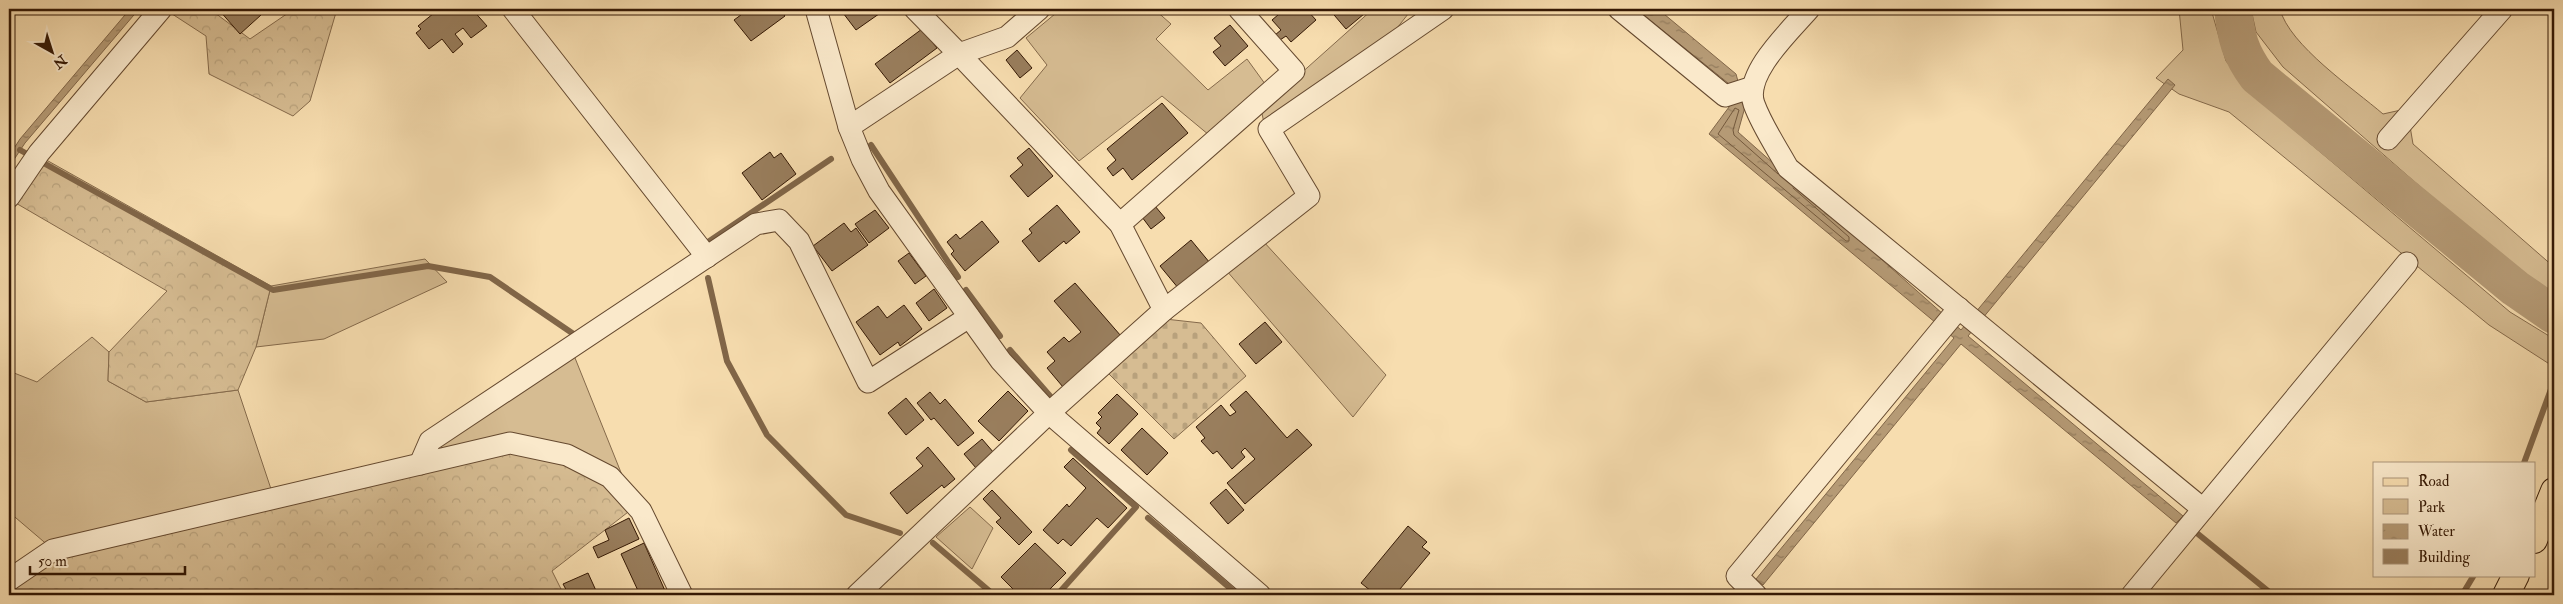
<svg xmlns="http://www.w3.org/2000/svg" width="2563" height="604" font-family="'IM FELL Double Pica',serif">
<defs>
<pattern id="forest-crowns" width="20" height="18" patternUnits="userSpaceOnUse" patternTransform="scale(1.25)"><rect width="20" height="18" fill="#d6bc92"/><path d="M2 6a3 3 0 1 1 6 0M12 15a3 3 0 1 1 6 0" fill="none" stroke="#b8a17c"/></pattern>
<pattern id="cemetery-stones" width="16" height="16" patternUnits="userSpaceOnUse" patternTransform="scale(1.25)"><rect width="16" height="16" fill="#d6bc92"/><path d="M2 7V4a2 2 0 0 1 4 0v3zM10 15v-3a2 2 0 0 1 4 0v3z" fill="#b8a17c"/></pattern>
<pattern id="water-ripples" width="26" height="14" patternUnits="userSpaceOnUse" patternTransform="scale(1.25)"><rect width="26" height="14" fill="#b59a75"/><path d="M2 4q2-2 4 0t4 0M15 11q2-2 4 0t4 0" fill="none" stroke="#947d5e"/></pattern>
</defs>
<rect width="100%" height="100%" fill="#f7ddaf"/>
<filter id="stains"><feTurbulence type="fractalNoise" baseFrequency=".004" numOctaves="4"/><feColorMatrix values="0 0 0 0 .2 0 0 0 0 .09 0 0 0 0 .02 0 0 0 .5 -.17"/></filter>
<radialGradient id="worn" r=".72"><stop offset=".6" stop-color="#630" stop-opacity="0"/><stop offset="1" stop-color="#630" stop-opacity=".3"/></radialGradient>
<g fill="#d6bc92" stroke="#856a4b">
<path d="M1061,9H1154L1171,24L1156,39L1208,90L1247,59L1268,88L1209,135L1162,96L1079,161L1020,98L1047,65L1026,38Z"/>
<path d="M1373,9H1412L1386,42L1264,123L1261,109Z"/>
<path d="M2179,9H2211L2226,61L2255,97L2510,312L2554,339V367L2489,325L2229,112L2179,94L2156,78L2183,50Z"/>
<path d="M2251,9H2280C2289,45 2354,89 2383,114L2401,110L2410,126L2413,144L2554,267V298L2541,292L2283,67L2256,32Z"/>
<path d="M1263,241L1386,375L1353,417L1226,270Z"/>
<path d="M425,259L447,282L324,339L256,347L271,286Z"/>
<path d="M92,337L109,352L108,381L146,402L238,390L272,492L50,547L9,512V371L37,382Z"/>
<path d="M573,353L622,475L443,451L440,443Z"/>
<path d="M970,507L993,528L972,569L936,537Z"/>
</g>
<g fill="url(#forest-crowns)" stroke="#856a4b">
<path d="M214,9L215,13L250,39L294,9H337L310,101L293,116L209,74L206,36L166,10Z"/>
<path d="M41,157L271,286L256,347L238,390L146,402L108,381L109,352L167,291L14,202Z"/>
<path d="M512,451L567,462L604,482L632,509L552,571L564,595H9V586L52,558Z"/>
</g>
<path fill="url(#cemetery-stones)" stroke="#856a4b" d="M1165,319L1201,323L1246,376L1174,439L1106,371Z"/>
<g fill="url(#water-ripples)" stroke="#816648">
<path d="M130,9H139L25,143L9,167V156L20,139Z"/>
<path d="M1636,9H1658L1736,74L1745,107L1738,132L1961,330L2168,79L2175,85L1968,336L2183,516L2176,523L1961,344L1763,585L1756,579L1954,338L1709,134L1732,103L1728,83Z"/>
</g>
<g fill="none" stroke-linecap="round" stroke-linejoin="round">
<path stroke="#74593c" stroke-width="1" d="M1778,174L1734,135L1733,130L1739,110L1735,108L1718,134L1846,241H1849V237L1793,188"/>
<g stroke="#816648" stroke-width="6">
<path d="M871,145L958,277"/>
<path d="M20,150L273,290L428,266L490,277L575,335L579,333"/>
<path d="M708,242L831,159"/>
<path d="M708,278L727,361L767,435L846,515L900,533"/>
<path d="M966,290L1000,336"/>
<path d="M1010,350L1050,396"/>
<path d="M2524,463L2554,381"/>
<path d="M1148,518L1238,595"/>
<path d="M2198,534L2273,595"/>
<path d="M933,543L994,595"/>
<path d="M1057,595L1136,507L1071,450"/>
<path d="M2462,595L2474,575"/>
<path d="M2550,595L2554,588"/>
</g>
<path stroke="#b59a75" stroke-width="38" d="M2233,9C2236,37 2240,53 2257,76L2515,288L2554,315"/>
</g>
<g fill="#997e5d" stroke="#341804">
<path d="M220,9H255L261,15L240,34L219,10Z"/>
<path d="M439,9H472L487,26L471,38L463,28L455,34L463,44L453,53L442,39L429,49L416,33L421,29L418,26Z"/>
<path d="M749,9H780L785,16L751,41L734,20Z"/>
<path d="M840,9H886L856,30Z"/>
<path d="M1285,9H1306L1316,20L1291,42L1286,36L1280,40L1275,35L1281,30L1272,20Z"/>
<path d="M1329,9H1370L1346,29Z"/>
<path d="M1230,25L1248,46L1225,66L1213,52L1221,46L1214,38Z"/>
<path d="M922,29L937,48L890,83L875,64Z"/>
<path d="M1017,50L1032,68L1020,78L1006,60Z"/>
<path d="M1162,103L1188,133L1132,180L1123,168L1113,176L1107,168L1116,160L1107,149Z"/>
<path d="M1029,148L1053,176L1028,197L1010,176L1023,165L1017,158Z"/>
<path d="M770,152L774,158L781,153L796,174L762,200L742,173Z"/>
<path d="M1057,205L1080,232L1066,244L1064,241L1039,262L1022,241L1032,233L1029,229Z"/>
<path d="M1155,206L1165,218L1151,229L1142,217Z"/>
<path d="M875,210L889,228L869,243L855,224Z"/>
<path d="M982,221L999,242L965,271L951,254L954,251L947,242L956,234L960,239Z"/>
<path d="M844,223L851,232L856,228L868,245L832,271L813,246Z"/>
<path d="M1191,240L1210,263L1179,289L1160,266Z"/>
<path d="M909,253L926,276L915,284L898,261Z"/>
<path d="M1075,283L1121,336L1063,387L1047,368L1055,361L1047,352L1064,337L1069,342L1081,332L1054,301Z"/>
<path d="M934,289L947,308L929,321L916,303Z"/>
<path d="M904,305L922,329L900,346L898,342L880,355L856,322L878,306L887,318Z"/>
<path d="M1265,322L1282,342L1256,364L1239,344Z"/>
<path d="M1008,391L1028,411L999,441L978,421Z"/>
<path d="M1246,391L1287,438L1297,429L1312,445L1245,504L1227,483L1255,459L1245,448L1241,452L1245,457L1232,469L1217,451L1213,454L1201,441L1205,438L1196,427L1221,405L1230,416L1236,412L1230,405Z"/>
<path d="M930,392L940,404L945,399L974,433L958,446L934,418L931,420L917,403Z"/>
<path d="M1117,394L1138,414L1109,444L1097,433L1101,428L1096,423L1102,417L1098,413Z"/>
<path d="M906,398L924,420L906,435L888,413Z"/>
<path d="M1142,428L1168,453L1147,475L1121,450Z"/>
<path d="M982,439L994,453L976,468L964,454Z"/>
<path d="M928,447L955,479L944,488L942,485L907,514L890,493L923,466L916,458Z"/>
<path d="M1073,458L1127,508L1108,528L1097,518L1071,546L1063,539L1058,544L1043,530L1067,504L1069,507L1086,488L1064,467Z"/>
<path d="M1226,489L1244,510L1228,524L1210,503Z"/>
<path d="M992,490L1032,532L1019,545L996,522L1001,518L983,499Z"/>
<path d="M629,518L639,539L598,558L593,547L609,540L605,530Z"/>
<path d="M1408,526L1427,542L1422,547L1430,553L1395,595H1376L1361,583Z"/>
<path d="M644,543L666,593L661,595H640L621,554Z"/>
<path d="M1035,543L1066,573L1044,595H1019L1001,577Z"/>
<path d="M588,573L598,595H569L563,584Z"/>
</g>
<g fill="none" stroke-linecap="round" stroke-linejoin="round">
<defs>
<g id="minor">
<path d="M513,9L707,257"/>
<path d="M816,9L849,127L862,159L879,191L1001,361L1049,413L1260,595"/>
<path d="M915,9L959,54L1007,37L1039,9"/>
<path d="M1619,9L1725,96L1753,87"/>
<path d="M1809,9C1791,30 1743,74 1754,104C1762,126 1777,148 1788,168L2203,509"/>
<path d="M849,127L959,54L1120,224L1164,310L1049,413L857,595"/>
<path d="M2388,139L2502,9"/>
<path d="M9,197L39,153L161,9"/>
<path d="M1120,224L1294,71L1239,9"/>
<path d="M1164,310L1309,196L1269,129L1443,9"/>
<path d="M420,464L430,441L756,224L779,220L799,241L868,382L969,317"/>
<path d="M9,580L53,550L510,443L567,455L610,477L641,511L682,595"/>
<path d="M1756,595L1737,576L1959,308"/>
<path d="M2132,595L2407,263"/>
</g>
<g id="major">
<path d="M2534,540L2554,491"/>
<path d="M2506,595L2516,575"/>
</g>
</defs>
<use href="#minor" stroke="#65492f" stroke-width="23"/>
<use href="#major" stroke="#341804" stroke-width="28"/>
<use href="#minor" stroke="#fae9cb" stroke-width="21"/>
<use href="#major" stroke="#f7ddaf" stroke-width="26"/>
</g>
<rect width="2563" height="604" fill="none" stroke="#f7ddaf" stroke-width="30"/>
<rect x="10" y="10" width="2543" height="584" fill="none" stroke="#341804" stroke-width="2.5"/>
<rect x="15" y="15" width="2533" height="574" fill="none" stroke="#341804"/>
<rect x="2373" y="462" width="162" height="115" fill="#fae9cb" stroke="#ab957b"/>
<rect x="2383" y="478" width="25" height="8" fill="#f7ddaf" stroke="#ab957b"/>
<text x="2418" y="486" font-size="15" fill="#341804">Road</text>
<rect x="2383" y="499" width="25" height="15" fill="#d6bc92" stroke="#ab957b"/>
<text x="2418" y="512" font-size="15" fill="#341804">Park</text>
<rect x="2383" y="524" width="25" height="15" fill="url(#water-ripples)" stroke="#ab957b"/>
<text x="2418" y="536" font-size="15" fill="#341804">Water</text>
<rect x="2383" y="549" width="25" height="15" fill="#997e5d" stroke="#ab957b"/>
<text x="2418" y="562" font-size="15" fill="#341804">Building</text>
<g transform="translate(52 52) rotate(141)" stroke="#fae9cb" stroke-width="4" paint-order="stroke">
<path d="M0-4L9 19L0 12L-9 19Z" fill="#341804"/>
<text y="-8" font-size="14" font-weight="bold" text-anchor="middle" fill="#341804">N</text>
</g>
<path d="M30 566v8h155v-8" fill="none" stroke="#341804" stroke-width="2.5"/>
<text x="38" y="566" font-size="15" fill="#341804" stroke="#fae9cb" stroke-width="4" paint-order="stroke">50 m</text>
<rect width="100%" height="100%" filter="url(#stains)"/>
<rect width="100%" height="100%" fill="url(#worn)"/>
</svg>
